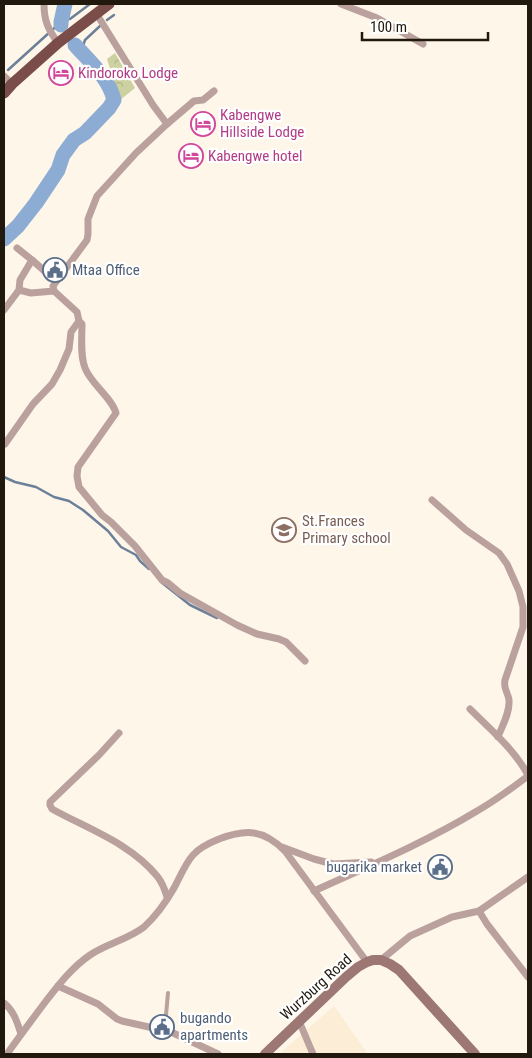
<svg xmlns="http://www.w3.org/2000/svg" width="532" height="1058" font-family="'Roboto Condensed',sans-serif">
<defs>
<pattern id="forest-crowns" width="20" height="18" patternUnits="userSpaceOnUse" patternTransform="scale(1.25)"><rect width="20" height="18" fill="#cdd1a0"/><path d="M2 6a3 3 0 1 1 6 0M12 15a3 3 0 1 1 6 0" fill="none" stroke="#b0b389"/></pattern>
</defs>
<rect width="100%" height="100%" fill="#fef6e9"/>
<path fill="#fcedd6" d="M334,1006L368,1054H279Z"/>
<path fill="url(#forest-crowns)" d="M115,53L135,88L120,100L107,59Z"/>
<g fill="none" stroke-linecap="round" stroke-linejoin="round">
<g stroke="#6c8099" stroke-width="2.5">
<path d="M62,18L70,19L90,4"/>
<path d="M107,20L114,15"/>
<path d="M81,52L85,40L100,26"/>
<path d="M8,70L61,22"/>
<path d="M4,477L15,482L36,487L54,497L69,501L83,510L108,531L121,547L136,555L140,561L149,569"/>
<path d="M161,582L190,605L217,618"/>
</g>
<g stroke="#8cacd4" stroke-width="15">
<path d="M61,25V22L65,4"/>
<path d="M4,239L18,226L36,203L58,170L63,155L74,140L85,133L109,108L114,100C109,78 89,61 75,45"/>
</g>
<path stroke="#baa19e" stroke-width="4" d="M162,1030L166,1015L168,993"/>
<g stroke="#baa19e" stroke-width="7">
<path d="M44,4C44,21 48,29 58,43"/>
<path d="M341,4L377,18L423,44"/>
<path d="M96,13L153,105L167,124"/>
<path d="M4,76L12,84"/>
<path d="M17,248L32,260L56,281"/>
<path d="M19,290L20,280L32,260"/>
<path d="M4,310L19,290L31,293L54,291"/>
<path d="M79,321L82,324C82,338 80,355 85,368C91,384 112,398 116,413L78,467L77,476L79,487L102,515L111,522L135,546L162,580L168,583L180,593L237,625L257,634L279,639L286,642L305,661"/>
<path d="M5,444L33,404L52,384L60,370L69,349L71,332L79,321L77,312L54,291L53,286L87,240L88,234V219L97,196L136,153L167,124L194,101L203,100L214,91"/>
<path d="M432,500L466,530L499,553L507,564L519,591L523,607V627L505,680C503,689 508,692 509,700C510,713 502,726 498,737"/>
<path d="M470,709C491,730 514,749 528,775"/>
<path d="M119,733L99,755L50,802V805L52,809C88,829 130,843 157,876C162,882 165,890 167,897"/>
<path d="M282,847L314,859L333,864L371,862"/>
<path d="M314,891C369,866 426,842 477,811C495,801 512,788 528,776"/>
<path d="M479,911L487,924L528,977"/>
<path d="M381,960L410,936L452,917L479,911L528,877"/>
<path d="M58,986L98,1004L117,1019L122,1021L171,1032L218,1054"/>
<path d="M4,1003C14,1011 17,1022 21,1034"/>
<path d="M299,1021L313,1054"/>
<path d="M7,1054C19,1037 31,1021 43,1005C57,987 71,968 90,955C106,944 129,939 144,927C156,916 166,902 174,888C180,877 185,864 193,855C200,847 209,843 219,839C246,829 263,829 285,851L367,962"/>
</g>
<path stroke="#9c7774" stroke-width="10" d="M265,1054L346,977L358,967L367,962L373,960H381L390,964L399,970L475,1054"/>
<path stroke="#7b4d4a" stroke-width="11" d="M4,93L12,84L58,43L109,4"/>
</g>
<defs>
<symbol id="hotel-ring" viewBox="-11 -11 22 22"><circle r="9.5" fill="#fff" stroke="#d1479c" stroke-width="1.5"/><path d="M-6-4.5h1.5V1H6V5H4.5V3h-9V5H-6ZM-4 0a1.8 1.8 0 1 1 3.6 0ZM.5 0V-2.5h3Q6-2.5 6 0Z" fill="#d1479c"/></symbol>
<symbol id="civic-ring" viewBox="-11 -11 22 22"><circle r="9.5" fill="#fff" stroke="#5c6f8a" stroke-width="1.5"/><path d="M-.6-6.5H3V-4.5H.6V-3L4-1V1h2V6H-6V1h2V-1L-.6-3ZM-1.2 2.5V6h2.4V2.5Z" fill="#5c6f8a"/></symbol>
<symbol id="school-ring" viewBox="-11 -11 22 22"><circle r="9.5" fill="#fff" stroke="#8d6e63" stroke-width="1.5"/><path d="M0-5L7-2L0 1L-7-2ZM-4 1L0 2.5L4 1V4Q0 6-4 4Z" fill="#8d6e63"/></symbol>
</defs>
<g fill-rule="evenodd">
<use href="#hotel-ring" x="47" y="59" width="28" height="28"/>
<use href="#hotel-ring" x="189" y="110" width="28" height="28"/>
<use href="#hotel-ring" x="177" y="142" width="28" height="28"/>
<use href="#civic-ring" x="41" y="256" width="28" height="28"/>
<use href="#school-ring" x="270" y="516" width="28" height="28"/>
<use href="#civic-ring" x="426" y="853" width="28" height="28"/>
<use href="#civic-ring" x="148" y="1013" width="28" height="28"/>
</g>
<g text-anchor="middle" stroke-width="4.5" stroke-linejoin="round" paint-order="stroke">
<g font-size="15" fill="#b23c85" stroke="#fff" text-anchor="start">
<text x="78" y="78">Kindoroko Lodge</text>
<text x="220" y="120">Kabengwe<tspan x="220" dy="17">Hillside Lodge</tspan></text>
<text x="208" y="161">Kabengwe hotel</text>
</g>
<g font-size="15" fill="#4e5e75" stroke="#fff" text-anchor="start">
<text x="72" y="275">Mtaa Office</text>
<text x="422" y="872" text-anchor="end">bugarika market</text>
<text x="180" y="1023">bugando<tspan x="180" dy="17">apartments</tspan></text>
</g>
<g font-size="15" fill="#785e54" stroke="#fff" text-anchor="start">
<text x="302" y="526">St.Frances<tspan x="302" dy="17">Primary school</tspan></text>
</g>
<g font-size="15" fill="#21190e" stroke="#fff">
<text transform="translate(316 987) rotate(-42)" y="5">Wurzburg Road</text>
</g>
</g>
<rect width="532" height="1058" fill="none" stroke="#21190e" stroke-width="10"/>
<path d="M362 32v8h126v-8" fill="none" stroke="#21190e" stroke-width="2.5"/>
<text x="370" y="32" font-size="15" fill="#21190e" stroke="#ffffff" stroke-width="4" paint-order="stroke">100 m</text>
</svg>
